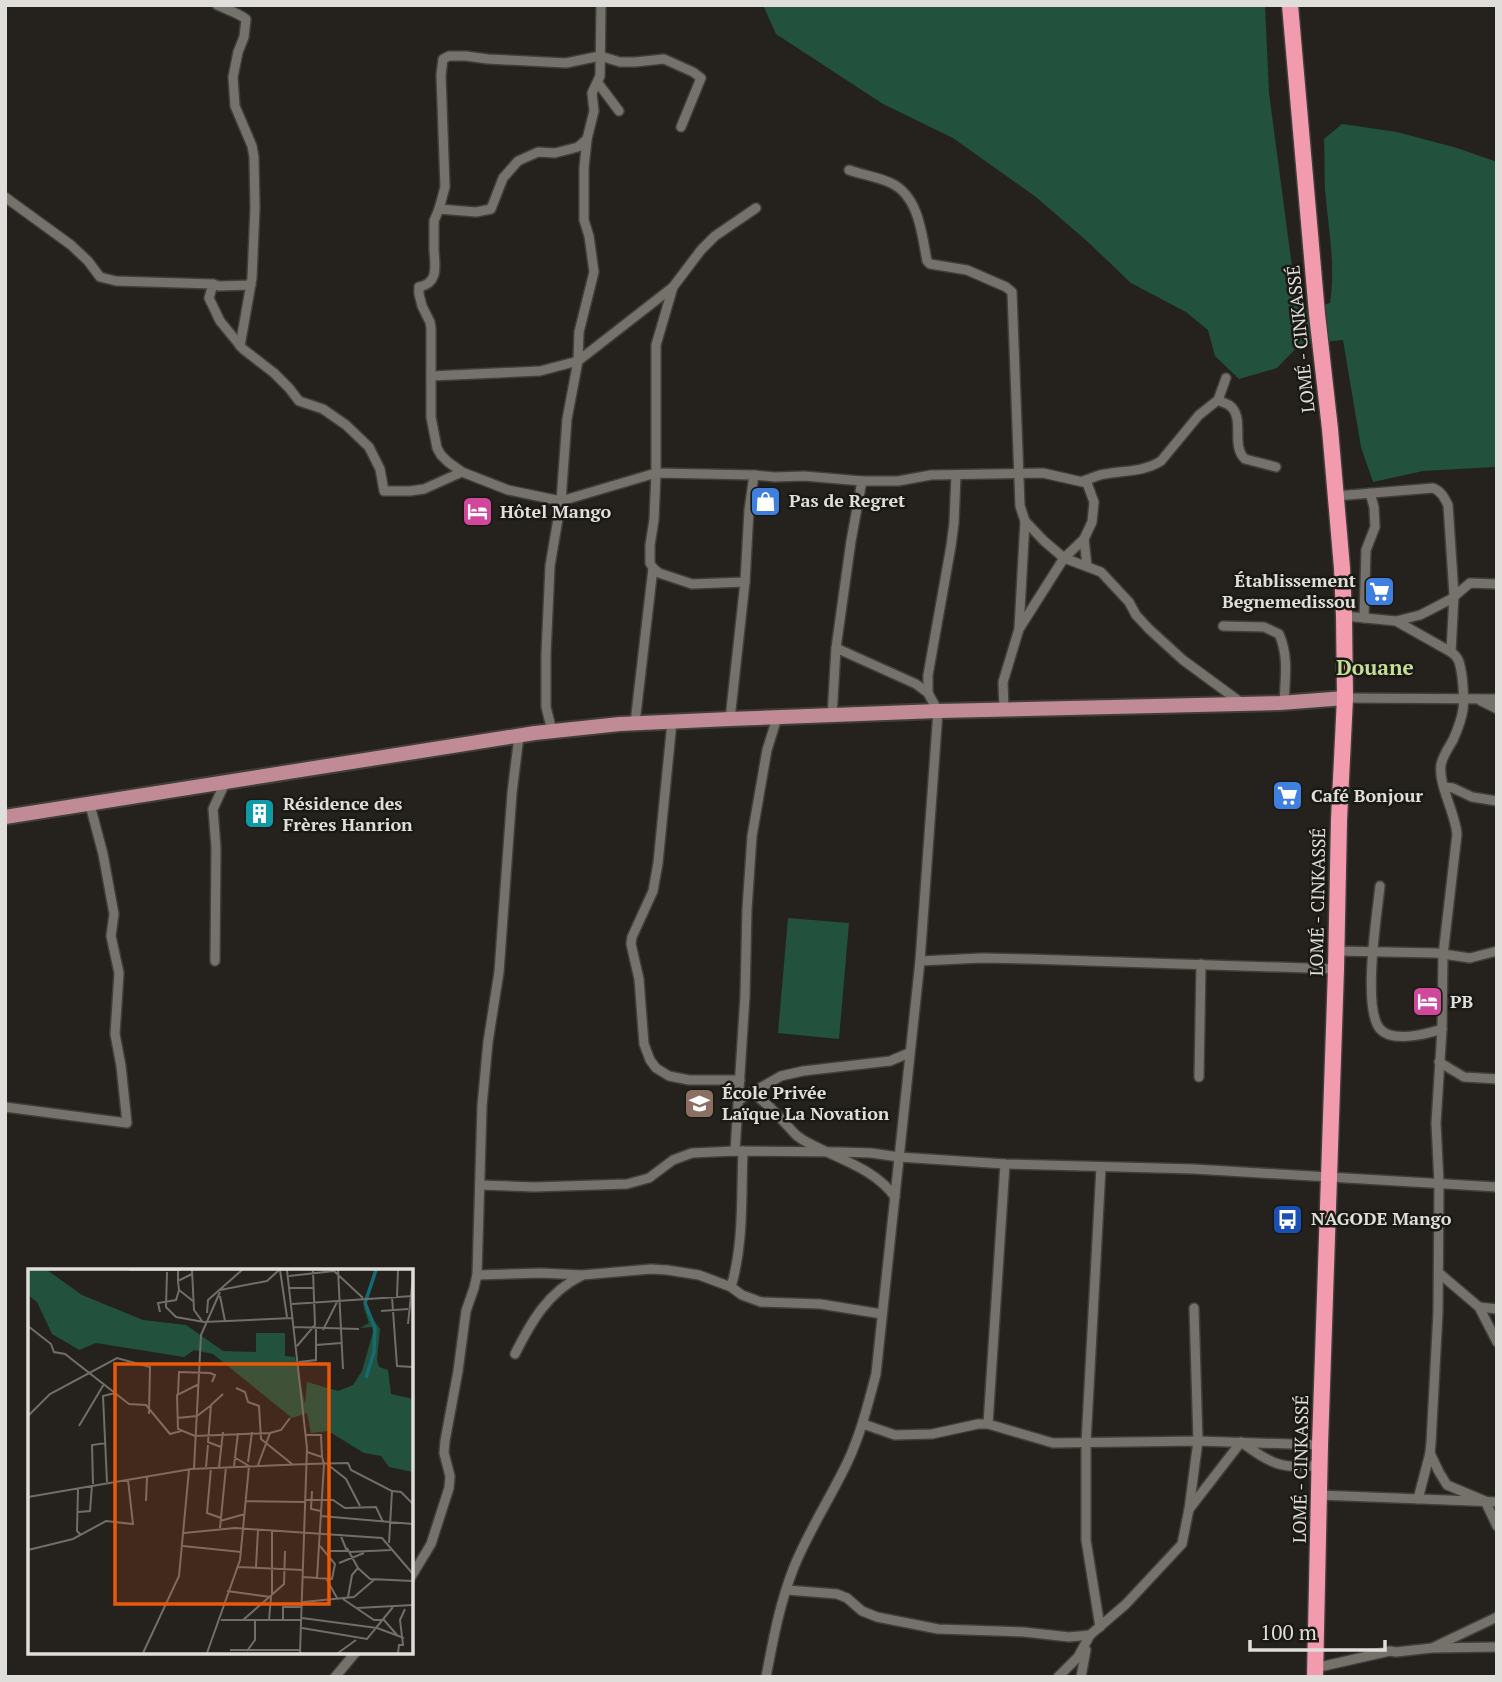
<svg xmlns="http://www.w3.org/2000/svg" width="1502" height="1682" font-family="'PT Serif',serif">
<rect width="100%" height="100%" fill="#25221e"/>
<g fill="#22513e">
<path d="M763,5H1265L1269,93L1294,282L1306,311L1330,303C1336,263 1328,228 1325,189C1324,172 1325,156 1324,139L1342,124L1397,132L1457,148L1497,162V469L1494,467L1423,471L1373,482L1361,447L1343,340L1299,345L1277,368L1239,379L1215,356L1208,330L1186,312L1131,283L1088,242L1036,197L953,138L883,104L776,34Z"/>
<path d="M788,918L849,923L839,1039L778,1033Z"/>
</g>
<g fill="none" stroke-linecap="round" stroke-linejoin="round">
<defs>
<g id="street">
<path d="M217,5C228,10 238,13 246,19L244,37L238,52L233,77L235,106L252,146L254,157L255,208L252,278L240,346"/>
<path d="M598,83L619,111"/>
<path d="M587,139L578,147L555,153L538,152L518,161L503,178L491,209L476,212L439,209L434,221C434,230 434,240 434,250C435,266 439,283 419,287V294L422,306L430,322L431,328V417L437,448L441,455L448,462L462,472L508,490L561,501L656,473L754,475L775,477L804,476L862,481H898L931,475L1043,473L1087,483L1094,502L1092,522L1084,539L1064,558L1019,629L1003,682L1004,710"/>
<path d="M849,170C863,175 878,177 891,183C919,196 922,235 927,261L930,264L967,270L1006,287L1012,292L1020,506L1025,521L1044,541L1064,558L1101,572L1129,602L1136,615L1149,629L1183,660L1243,704"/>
<path d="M5,197L71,245L88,261L100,277L116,281L213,284L209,298L220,321L243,349L274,373L289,388L299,401L323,409L346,425L369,447L380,469L384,491H410L424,489L462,472"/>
<path d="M439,209L445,187L441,75L443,59L449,56H466L488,59L566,63L600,56L620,62H635L664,59L693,72L701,78L681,127"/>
<path d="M213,284L219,286L251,285"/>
<path d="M431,376L540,371L578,361L673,287"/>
<path d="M1218,400C1221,402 1225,403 1229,405C1246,417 1230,445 1245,459L1276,467"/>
<path d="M1083,481C1089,479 1094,477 1100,475C1121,470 1142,473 1161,461L1199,415L1218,400L1226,378"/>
<path d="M1336,496L1433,488C1441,491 1444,497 1448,505L1454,595L1451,652"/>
<path d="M1084,539L1087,566"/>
<path d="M745,582L692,584L659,573L653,568L650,563V545L654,520L656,473V345L673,287L701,250L715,236L756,208"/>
<path d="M1344,616L1396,621L1451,652C1460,658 1460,665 1462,676C1465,704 1465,713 1453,740C1449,747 1442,757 1441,765C1438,784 1455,812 1457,834L1443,955L1442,1029L1436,1123L1439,1183L1438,1312L1431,1443L1430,1453L1418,1499"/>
<path d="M1364,618L1366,550L1375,527L1374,507L1370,493"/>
<path d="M1396,621L1420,615L1430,610L1451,599L1470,583L1497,584"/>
<path d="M1223,626L1264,627L1279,634C1289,656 1285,679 1284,703"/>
<path d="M1019,628L1025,521"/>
<path d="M928,693V675L951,546L954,523L956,475"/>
<path d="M1345,698L1497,699"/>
<path d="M1481,701L1497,709"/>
<path d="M832,716L836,648L851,541L862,481"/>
<path d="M730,719L745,582L749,510L754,475"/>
<path d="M672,722L658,863L653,891L632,937L631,944L639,979L644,1044L650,1060L656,1068L669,1076L689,1080H740"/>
<path d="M635,723L653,568"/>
<path d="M552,731L546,707V654L550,566L561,501L567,419L578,361L579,332L594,272L589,236L584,220V168L587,139L594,111L592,93L600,76L601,5"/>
<path d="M1444,787L1453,788L1472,797L1497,801"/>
<path d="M1380,886C1377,914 1362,1008 1380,1029C1392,1043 1427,1034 1442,1029"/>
<path d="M1337,951L1436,953L1470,958L1497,951"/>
<path d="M215,961L216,848L213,809L225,783"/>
<path d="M920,961L982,958L1029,959L1336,969"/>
<path d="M1439,1062L1464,1077L1497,1079"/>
<path d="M1199,1077L1201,964"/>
<path d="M752,1092L771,1108L796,1135L803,1140C834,1158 874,1167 895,1197"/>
<path d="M739,1100L781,1076L803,1071L890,1061L909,1053"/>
<path d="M5,1107L127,1123L121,1066L115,1034L119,973L111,936L114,914L103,854L90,805"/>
<path d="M735,1151L745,996L747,909L752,836L767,750L777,718"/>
<path d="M480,1185L534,1187L627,1184L649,1178L673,1160L692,1153L735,1151L840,1152L871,1153L899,1157L1005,1164L1194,1169L1497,1187"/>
<path d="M1439,1273L1479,1307L1497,1342"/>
<path d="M477,1275L541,1273L582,1275L651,1269L667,1270L699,1275L731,1287L742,1295L761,1302L820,1304L882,1314"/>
<path d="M731,1287C744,1243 741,1197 743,1151"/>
<path d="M1479,1307L1497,1309"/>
<path d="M515,1354C531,1322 548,1292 581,1276"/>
<path d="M863,1424L895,1435L932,1434L978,1424H988L1053,1443L1198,1441L1320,1445"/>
<path d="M988,1424L1005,1164"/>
<path d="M1430,1453L1439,1472L1447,1485L1485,1501L1497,1526"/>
<path d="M1319,1495L1497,1502"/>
<path d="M1190,1508L1241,1442C1272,1464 1281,1470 1320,1465"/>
<path d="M411,1577L431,1544L449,1488L450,1476L444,1453L445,1441L458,1371L466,1311L474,1288L477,1275L482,1106L488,1042L499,972L512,793L519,736"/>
<path d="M787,1590L837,1594L847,1598L862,1611L877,1617L938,1629L1024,1632L1069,1637L1090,1635L1089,1636"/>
<path d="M1100,1627L1086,1540V1443L1101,1167"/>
<path d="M1434,1647L1497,1617"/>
<path d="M1315,1668L1390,1651L1396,1652L1432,1648L1497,1647"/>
<path d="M335,1677L356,1652"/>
<path d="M766,1677C773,1640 780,1602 794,1567C809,1530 831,1497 848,1461C861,1433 868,1404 876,1374L920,961L938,711L928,693L916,684L836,648"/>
<path d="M1058,1677L1078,1657L1090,1635L1126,1604L1182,1544L1189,1509L1198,1441L1194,1308"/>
<path d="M1081,1677L1086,1650"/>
</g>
<path id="primary" d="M5,817L535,733L620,724L730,719L938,711L1280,703L1345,698"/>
<path id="highway" d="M1290,5L1317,314L1330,429L1342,568L1344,616L1345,698L1339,820L1336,969L1320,1445L1315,1677"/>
</defs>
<use href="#street" stroke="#403e3b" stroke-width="12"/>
<use href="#primary" stroke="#403e3b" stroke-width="18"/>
<use href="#highway" stroke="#403e3b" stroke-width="19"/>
<use href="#street" stroke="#75726c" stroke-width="9"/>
<use href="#primary" stroke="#c08b94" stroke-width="14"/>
<use href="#highway" stroke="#f29baf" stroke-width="16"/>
</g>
<defs>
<symbol id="shop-square" viewBox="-11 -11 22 22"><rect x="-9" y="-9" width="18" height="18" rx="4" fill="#3f7fe0" stroke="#1b1914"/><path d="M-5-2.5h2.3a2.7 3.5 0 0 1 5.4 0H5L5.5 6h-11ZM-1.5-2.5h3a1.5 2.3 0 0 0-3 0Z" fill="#fff"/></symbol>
<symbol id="hotel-square" viewBox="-11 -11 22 22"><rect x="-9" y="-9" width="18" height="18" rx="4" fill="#d1479c" stroke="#1b1914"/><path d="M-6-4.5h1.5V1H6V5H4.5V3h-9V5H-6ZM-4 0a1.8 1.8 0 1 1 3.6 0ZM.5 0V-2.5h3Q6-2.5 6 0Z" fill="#fff"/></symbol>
<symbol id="supermarket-square" viewBox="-11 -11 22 22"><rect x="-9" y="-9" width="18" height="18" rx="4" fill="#3f7fe0" stroke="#1b1914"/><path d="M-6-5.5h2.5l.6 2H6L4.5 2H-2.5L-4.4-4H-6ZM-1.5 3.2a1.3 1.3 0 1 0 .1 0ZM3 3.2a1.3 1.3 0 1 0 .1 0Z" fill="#fff"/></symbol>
<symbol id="building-square" viewBox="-11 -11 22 22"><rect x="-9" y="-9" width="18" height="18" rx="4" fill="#0f9aa8" stroke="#1b1914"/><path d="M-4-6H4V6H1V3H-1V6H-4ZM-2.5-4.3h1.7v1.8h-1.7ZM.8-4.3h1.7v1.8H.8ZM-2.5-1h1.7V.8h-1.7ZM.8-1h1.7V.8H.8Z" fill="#fff"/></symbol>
<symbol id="school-square" viewBox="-11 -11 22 22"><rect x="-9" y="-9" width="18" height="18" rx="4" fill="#8d6e63" stroke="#1b1914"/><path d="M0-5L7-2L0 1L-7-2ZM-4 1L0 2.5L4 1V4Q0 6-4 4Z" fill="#fff"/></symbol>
<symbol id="bus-square" viewBox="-11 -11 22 22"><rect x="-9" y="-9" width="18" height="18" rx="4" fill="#1a4fb4" stroke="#1b1914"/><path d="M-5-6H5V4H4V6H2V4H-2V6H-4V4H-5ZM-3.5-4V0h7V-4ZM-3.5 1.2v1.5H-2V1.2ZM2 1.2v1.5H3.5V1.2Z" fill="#fff"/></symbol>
</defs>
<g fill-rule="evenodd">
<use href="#shop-square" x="748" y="484" width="35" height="35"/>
<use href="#hotel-square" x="460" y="494" width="35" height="35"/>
<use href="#supermarket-square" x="1362" y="574" width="35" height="35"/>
<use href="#supermarket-square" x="1270" y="778" width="35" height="35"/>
<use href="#building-square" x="242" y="796" width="35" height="35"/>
<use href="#hotel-square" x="1410" y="984" width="35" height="35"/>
<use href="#school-square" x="682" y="1086" width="35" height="35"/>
<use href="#bus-square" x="1270" y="1202" width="35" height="35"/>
</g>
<g text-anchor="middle" stroke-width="5" stroke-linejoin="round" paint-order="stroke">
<g font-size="18" fill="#e0dedb" stroke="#1b1914">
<text transform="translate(1301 339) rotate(-96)" y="6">LOMÉ - CINKASSÉ</text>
<text transform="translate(1318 902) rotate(-89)" y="6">LOMÉ - CINKASSÉ</text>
<text transform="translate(1301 1469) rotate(-89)" y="6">LOMÉ - CINKASSÉ</text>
</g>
<g font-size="18" font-weight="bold" fill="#e0dedb" stroke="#1b1914" text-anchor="start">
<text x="789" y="507">Pas de Regret</text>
<text x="500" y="518">Hôtel Mango</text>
<text x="1356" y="587" text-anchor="end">Établissement<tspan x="1356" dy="21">Begnemedissou</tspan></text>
<text x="1311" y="802">Café Bonjour</text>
<text x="283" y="810">Résidence des<tspan x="283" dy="21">Frères Hanrion</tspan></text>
<text x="1450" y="1008">PB</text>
<text x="722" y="1099">École Privée<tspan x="722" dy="21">Laïque La Novation</tspan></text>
<text x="1311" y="1225">NAGODE Mango</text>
</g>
<g font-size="21" font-weight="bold" fill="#c5df96" stroke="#1b1914">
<text x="1375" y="675">Douane</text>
</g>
</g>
<g transform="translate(28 1269)">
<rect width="385" height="385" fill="#25221e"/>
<path d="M0,1H19L54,26L115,51L158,56L195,82L228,83V64H257V87L267,88L277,135L279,113L310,122L325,116L334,102L345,63L344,58L332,59L341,54L335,36L352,60L349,91L351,98L360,101L363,125L385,130V203L361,198L353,187L336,184L300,162L283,164L279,144L264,149L185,85L166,81L156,88L68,74L51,81L43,76L24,65L9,33L0,26Z" fill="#22513e"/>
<path fill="none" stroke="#166b72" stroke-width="3.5" d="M338,109L346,83L347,59L337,34L348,1"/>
<path fill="none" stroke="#706d6a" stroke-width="2" d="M101,1H153M164,1L166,41L174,52M252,1L259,48M259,1L279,179L272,384M310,1L315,100M150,2V12L164,5M139,3L138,38L148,48L176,53L264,49M261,7L306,2L335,29M150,12L151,21L165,32M262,19H285M192,21L239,12L251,1M192,27L197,52M364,28L369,97L385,98M369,28L370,1M264,35L385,27M353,42L380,40M132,43L130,34L148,31L151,21M179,44L180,31L214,1M380,55L385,7M0,57L23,75L26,83L37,85L101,135L118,136L142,165L153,162M266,58L331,60M295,61L309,33M288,76L313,74M269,77L287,56L285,2M271,93L288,91V60M171,115L149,126L150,160L167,167L242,164L230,196M208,119L217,123L220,133L231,137L233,170L264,195M150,125L151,103L182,104L187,106L184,113M0,147L22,125L89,89L122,98L121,145M149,149L169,147L182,137M51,157L76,115M242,164L253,161L262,149M278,166H293L294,188M193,178L180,173L183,136L195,125M279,183L294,188L296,195L289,309M220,193L224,163M279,195L320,194L323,201L364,222L361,274M299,195L318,210L332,237M206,197L210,164M178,198L180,176M191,198L195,163M166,199L173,66L192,23M183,199L179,244L193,249M79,213L75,127L87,124M65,215L64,176L78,174M50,220L49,262L53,266M284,222L283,240L293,242M364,222L373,223L385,235M0,228L163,200L279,195M278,231H305L317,239L348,238L355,253M118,232L119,208M218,232L277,233M50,243L62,242L64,216M293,247L385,255M192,252L217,245M192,259L198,198M156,264L207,259L354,269L385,305M155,277L213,283M319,279L330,299L324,306L320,328M0,281L45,270L78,252L105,255L100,211M299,282H319L312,265M321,283L363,281M311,294L336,284M210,298L275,301M228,298L230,261M330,299L342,310L385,312M275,308L304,310L307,295L292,277M298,309L309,329M199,322L243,328L241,351M244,326V262M315,330L346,351H356L369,366M275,333L326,328L347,310M329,339L385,336M274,349L349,359L376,369M255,350V338H274M193,351H273M215,351L256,315L257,282M274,359L339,370L365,338M202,381H272M219,382L227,371V351M115,384L151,307L161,201M179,384L212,291L221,197L206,188M310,384L328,371M370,384L371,376H375L372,351L377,340"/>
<path fill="#e8590c" fill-opacity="0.15" stroke="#e8590c" stroke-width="3.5" d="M87,95H301V335H87Z"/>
<rect width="385" height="385" fill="none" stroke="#e0dedb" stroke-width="3.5"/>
</g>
<rect width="1502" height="1682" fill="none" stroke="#e0dedb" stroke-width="14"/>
<path d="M1250 1640v10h135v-10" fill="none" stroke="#e0dedb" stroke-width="3.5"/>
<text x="1260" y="1640" font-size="21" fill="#e0dedb" stroke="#1b1914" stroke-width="5" paint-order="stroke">100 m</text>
</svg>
